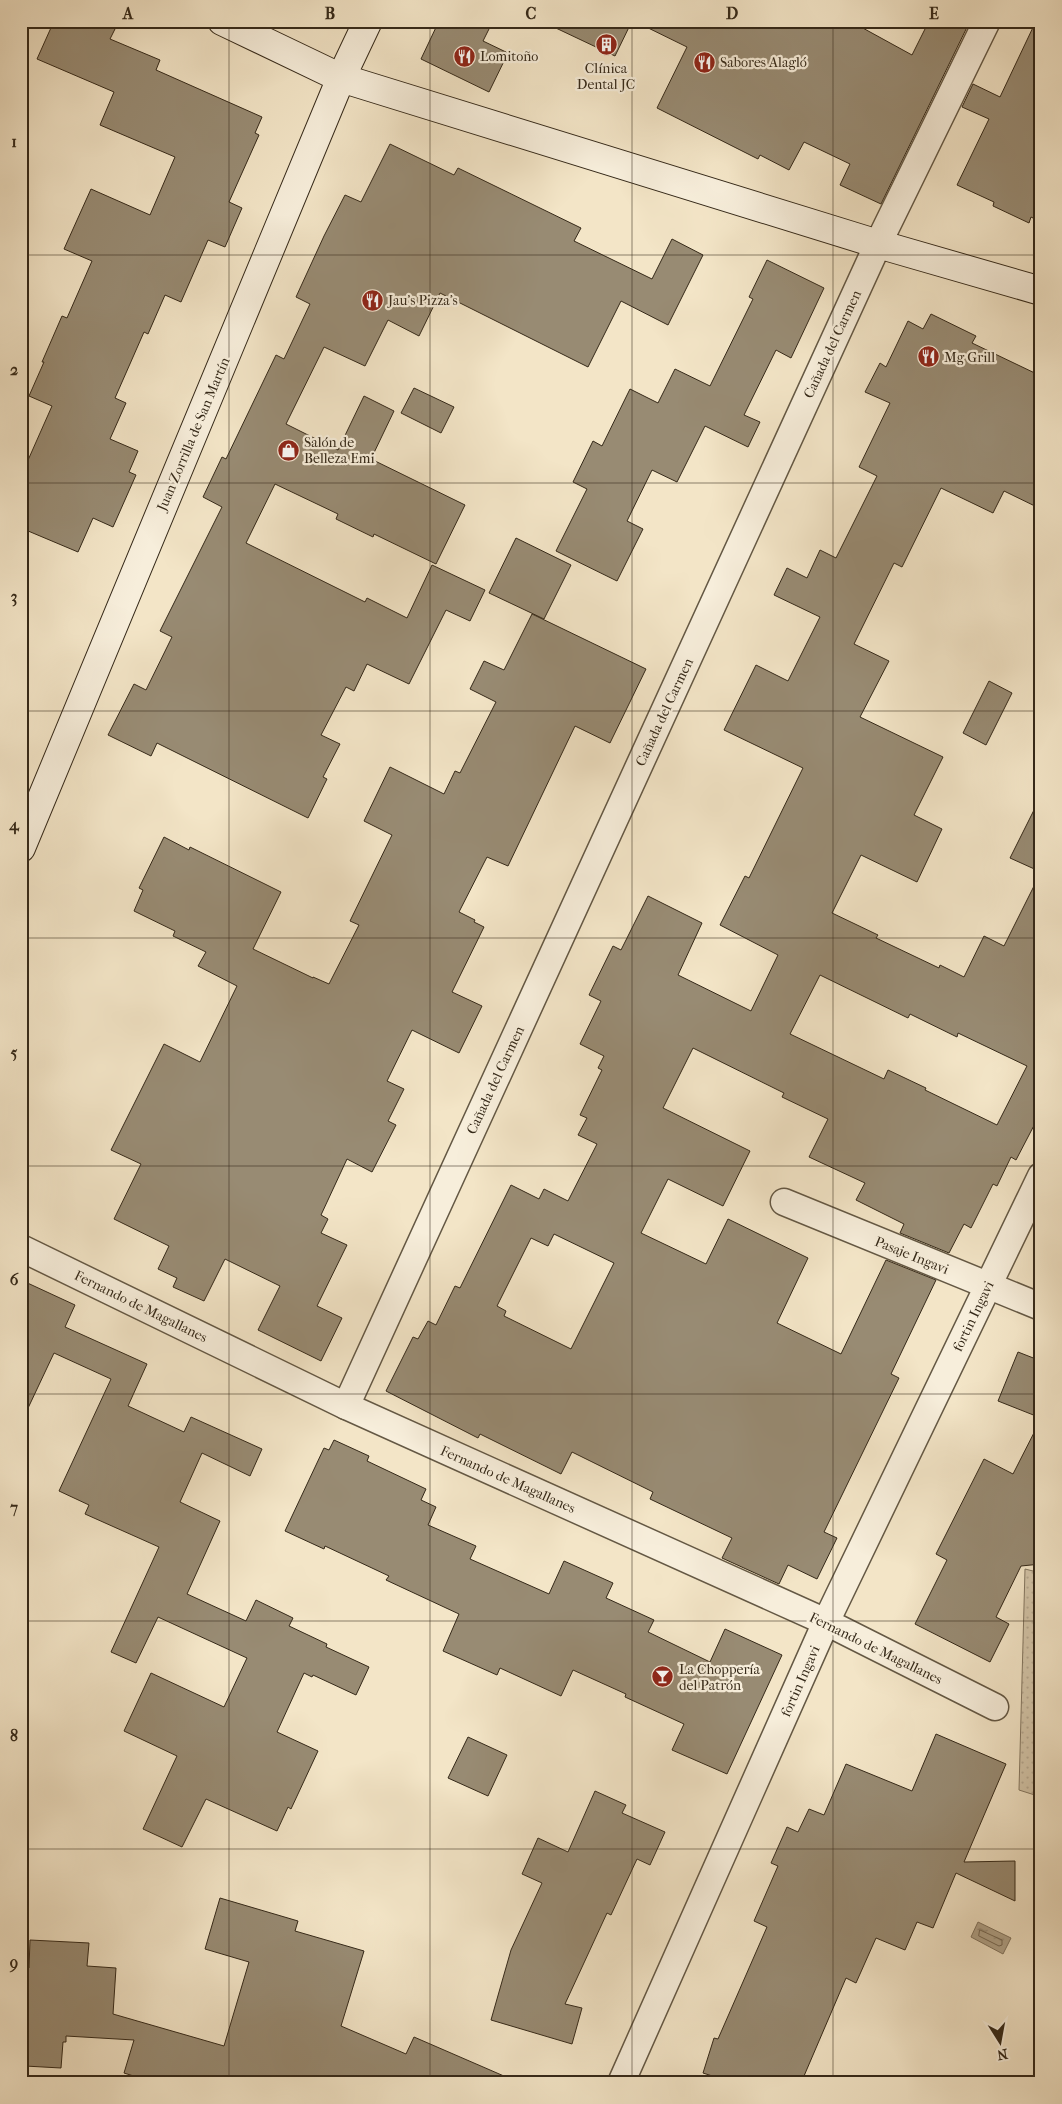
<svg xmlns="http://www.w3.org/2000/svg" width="1062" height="2104" font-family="'IM FELL French Canon',serif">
<defs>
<pattern id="grass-dots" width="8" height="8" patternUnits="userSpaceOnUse" patternTransform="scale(1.25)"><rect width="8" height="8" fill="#d3c5a9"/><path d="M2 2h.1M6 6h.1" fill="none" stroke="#b6a991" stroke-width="1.8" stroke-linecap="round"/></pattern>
<pattern id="water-ripples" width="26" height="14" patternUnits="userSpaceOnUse" patternTransform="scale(1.25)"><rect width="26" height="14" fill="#b2a58c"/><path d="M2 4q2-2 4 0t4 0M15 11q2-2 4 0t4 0" fill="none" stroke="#928672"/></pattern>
</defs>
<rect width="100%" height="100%" fill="#f3e5c7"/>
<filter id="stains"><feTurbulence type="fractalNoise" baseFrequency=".004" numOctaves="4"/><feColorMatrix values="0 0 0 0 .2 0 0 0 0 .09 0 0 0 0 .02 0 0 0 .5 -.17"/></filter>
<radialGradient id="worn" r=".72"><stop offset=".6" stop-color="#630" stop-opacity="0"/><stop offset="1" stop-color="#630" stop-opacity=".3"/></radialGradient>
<path fill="url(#grass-dots)" stroke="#847761" d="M1025,1569L1041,1573V1797L1019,1790Z"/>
<path fill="url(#water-ripples)" stroke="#80735e" d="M978,1922L1011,1938L1003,1954L971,1937Z"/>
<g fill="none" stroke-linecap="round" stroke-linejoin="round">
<path stroke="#746752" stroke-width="1" d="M980,1930L1002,1940V1945L999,1946L979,1936Z"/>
</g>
<g fill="#988b73" stroke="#352919" fill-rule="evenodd">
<path d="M54,21H97L115,29L110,39L160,60L156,70L262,117L255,133L259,135L229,202L242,208L225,247L208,240L181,302L165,295L148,334L144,332L115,398L126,403L110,439L138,451L129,472L136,475L113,527L93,518L78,552L21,528V476L52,406L29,396L44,362H42L62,316L67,318L92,261L64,249L91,189L150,215L175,157L100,125L114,92L37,59Z"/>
<path d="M439,21H493L483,41L508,53L489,92L421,59Z"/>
<path d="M541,21H632L615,56Z"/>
<path d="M634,21H850L912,55L929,21H970L881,204L840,185L850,164L804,142L789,170L760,155L758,159L657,108L687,47Z"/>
<path d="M1036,21H1041V222L1031,217L1029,223L993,206L994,202L957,185L989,119L962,107L973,84L1000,97Z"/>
<path d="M390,144L454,175L458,168L581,228L574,241L652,279L672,239L703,255L668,325L621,301L588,367L440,293L419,336L388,320L365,366L324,347L286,424L338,450L364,396L394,411L371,459L465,505L436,564L374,534L373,537L336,519L338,514L275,484L246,543L365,602L367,598L407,618L432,565L485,590L470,621L446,610L409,684L367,664L354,691L346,687L321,735L340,744L323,777L327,779L308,818L157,743L151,756L108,735L134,684L146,690L172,637L160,631L222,507L203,497L222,457L226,459L276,355L284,359L310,304L296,297L324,236L345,195L361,202Z"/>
<path d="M767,260L824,288L791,358L776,350L744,415L760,422L748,447L705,426L677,482L652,470L627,521L643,529L617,581L556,551L587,489L573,482L593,441L602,446L630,389L658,403L675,369L710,386L753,299L749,297Z"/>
<path d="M931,314L976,336L972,343L1041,376V509L1004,491L993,513L941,488L902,567L894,563L854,644L889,661L860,717L943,757L914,815L942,829L917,882L861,855L832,913L878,935L876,938L939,968L940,965L964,977L984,936L1004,946L1041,872V1112L1016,1160L1011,1157L997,1186L993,1184L971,1228L964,1224L949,1253L900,1233L904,1224L856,1200L865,1183L809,1157L828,1119L782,1097L784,1093L693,1048L663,1108L750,1151L723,1206L668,1179L641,1233L706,1264L728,1219L808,1258L777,1323L841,1354L886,1260L936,1280L891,1374L899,1378L824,1532L837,1538L817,1579L788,1565L779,1584L722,1558L732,1538L650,1499L653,1492L572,1452L561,1474L480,1434L478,1438L386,1391L413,1337L418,1339L428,1321L436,1325L455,1286L460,1288L511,1185L539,1199L544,1189L568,1201L597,1144L578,1135L587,1118L580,1115L602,1070L598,1068L604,1056L580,1044L601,1001L589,995L613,946L621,950L648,896L702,923L678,975L751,1011L778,955L720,925L745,876L749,878L803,768L724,730L756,665L788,681L820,617L774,595L787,568L807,578L820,550L836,558L877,476L859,467L890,403L865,392L880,363L886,367L908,321L923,329ZM820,975L908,1018L910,1014L957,1037L958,1033L1027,1066L997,1125L925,1090L926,1088L888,1070L884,1079L790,1034ZM554,1234L614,1263L571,1349L504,1316L506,1311L497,1306L531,1238L548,1246Z"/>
<path d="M414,388L454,407L441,433L401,413Z"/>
<path d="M516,538L571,565L544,619L489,593Z"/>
<path d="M532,614L646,669L610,743L575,726L508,866L487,857L459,912L475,920L474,922L484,927L452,992L482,1006L459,1053L412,1030L387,1081L404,1089L388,1121L396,1125L372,1172L347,1159L321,1215L328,1219L321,1233L347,1245L317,1306L342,1318L321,1361L258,1330L280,1286L225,1259L204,1301L173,1287L177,1278L158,1269L169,1246L114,1219L141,1164L111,1150L164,1044L200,1062L237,986L198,966L206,952L173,936L175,931L134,911L143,890L139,888L164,837L189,850L190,847L281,892L253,949L313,978V977L329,984L359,925L350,921L392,835L364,821L390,767L444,794L455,771L460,773L496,702L470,689L484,661L504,670Z"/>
<path d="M989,681L1012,693L986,745L963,733Z"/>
<path d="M1041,796V872L1010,858Z"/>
<path d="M21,1280L75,1305L65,1327L147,1364L128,1406L184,1432L191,1417L262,1449L250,1476L202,1453L180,1502L220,1521L187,1594L246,1621L256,1600L293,1618L289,1626L327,1644L326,1647L369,1667L356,1695L313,1675L312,1677L304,1673L277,1732L318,1751L291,1809L288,1807L277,1831L206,1799L182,1847L143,1829L177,1756L124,1731L151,1673L224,1707L247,1658L158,1617L136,1663L111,1652L159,1547L85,1514L89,1505L59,1491L111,1379L54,1353L21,1423Z"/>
<path d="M1018,1352L1041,1361V1418L998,1401Z"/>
<path d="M1041,1419V1564L1021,1566L996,1617L1009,1624L990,1662L915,1624L947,1560L936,1554L984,1459L1013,1474Z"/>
<path d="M334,1440L369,1456L367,1461L426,1489L421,1500L436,1507L428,1525L476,1546L470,1559L549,1594L564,1561L613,1583L606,1598L654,1620L648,1632L710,1662L725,1629L782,1655L727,1774L672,1750L684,1724L625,1697L626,1694L573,1670L561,1696L500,1668L497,1675L443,1651L459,1614L386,1580L389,1576L325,1546L324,1549L285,1531L324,1448L329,1450Z"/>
<path d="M936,1734L1006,1764L964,1862L1015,1861V1901L956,1873L933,1928L917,1922L905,1950L876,1938L856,1983L846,1978L801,2083H734L703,2073L714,2038L718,2039L767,1927L754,1921L778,1866L771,1863L787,1827L798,1832L809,1809L824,1815L846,1764L912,1791Z"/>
<path d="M468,1737L507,1755L488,1796L448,1778Z"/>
<path d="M595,1791L626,1805L622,1813L665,1832L650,1865L637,1859L611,1915L607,1913L565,2004L582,2008L572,2044L491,2020L511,1950L542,1883L522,1874L538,1838L568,1852Z"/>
<path d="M220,1898L298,1921L295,1931L364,1951L341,2026L406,2054L414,2037L520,2083H156L124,2073L134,2040L66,2036V2042H63L61,2068L25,2066L27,2040H21V1967L29,1968L30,1940L89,1943L87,1966L116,1968L113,2014L224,2046L249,1962L205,1949Z"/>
</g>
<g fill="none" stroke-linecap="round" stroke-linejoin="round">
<defs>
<g id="street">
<path d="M784,1202L1041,1307"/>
<path d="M21,1248L346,1406L826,1622L995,1707"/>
<path d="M346,1406L878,244L987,21"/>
<path d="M621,2083L826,1622L1041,1176"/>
</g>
<g id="secondary">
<path d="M222,21L341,78L878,244L1041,291"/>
<path d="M21,848L341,78L368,21"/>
</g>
</defs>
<use href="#street" stroke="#645844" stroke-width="29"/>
<use href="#secondary" stroke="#352919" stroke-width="30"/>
<use href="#street" stroke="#f7eedb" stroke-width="26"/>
<use href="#secondary" stroke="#f7eedb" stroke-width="28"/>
</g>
<path fill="none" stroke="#352919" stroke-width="1" stroke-opacity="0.55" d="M229,21V2083M430,21V2083M632,21V2083M833,21V2083M21,255H1041M21,483H1041M21,711H1041M21,938H1041M21,1166H1041M21,1394H1041M21,1621H1041M21,1849H1041"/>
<defs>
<symbol id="building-disc" viewBox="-11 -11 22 22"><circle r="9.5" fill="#8f2418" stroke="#f7eedb"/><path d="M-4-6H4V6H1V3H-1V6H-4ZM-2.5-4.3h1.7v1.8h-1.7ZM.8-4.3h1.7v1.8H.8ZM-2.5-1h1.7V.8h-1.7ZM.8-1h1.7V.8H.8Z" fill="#fff"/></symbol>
<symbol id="restaurant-disc" viewBox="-11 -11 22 22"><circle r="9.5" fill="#8f2418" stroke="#f7eedb"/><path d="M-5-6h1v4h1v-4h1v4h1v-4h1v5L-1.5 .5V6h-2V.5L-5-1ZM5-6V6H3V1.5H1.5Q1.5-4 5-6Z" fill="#fff"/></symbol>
<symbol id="shop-disc" viewBox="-11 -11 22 22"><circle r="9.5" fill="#8f2418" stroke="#f7eedb"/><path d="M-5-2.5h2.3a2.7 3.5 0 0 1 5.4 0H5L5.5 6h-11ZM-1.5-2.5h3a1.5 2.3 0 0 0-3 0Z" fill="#fff"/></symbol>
<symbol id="bar-disc" viewBox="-11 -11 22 22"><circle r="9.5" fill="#8f2418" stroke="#f7eedb"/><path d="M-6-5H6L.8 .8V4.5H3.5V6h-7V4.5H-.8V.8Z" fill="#fff"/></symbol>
</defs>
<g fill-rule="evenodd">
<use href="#building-disc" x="594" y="32" width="25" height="25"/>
<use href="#restaurant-disc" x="452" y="44" width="25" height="25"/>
<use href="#restaurant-disc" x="692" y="50" width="25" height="25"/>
<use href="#restaurant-disc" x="360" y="288" width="25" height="25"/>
<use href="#restaurant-disc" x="916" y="344" width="25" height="25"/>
<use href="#shop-disc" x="276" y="438" width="25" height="25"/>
<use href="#bar-disc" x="650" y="1664" width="25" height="25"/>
</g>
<g text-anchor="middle" stroke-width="4.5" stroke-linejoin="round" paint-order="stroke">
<g font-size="14" fill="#352919" stroke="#f7eedb" text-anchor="start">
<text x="480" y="61">Lomitoño</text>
<text x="720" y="67">Sabores Alagló</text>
<text x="606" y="73" text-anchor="middle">Clínica<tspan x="606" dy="16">Dental JC</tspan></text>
<text x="388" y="305">Jau's Pizza's</text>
<text x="944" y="362">Mg Grill</text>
<text x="304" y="447">Salón de<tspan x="304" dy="16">Belleza Emi</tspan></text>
<text x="679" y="1674">La Choppería<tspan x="679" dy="16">del Patrón</tspan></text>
</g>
<g font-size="14" fill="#352919" stroke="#f7eedb">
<text transform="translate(832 344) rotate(-65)" y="5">Cañada del Carmen</text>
<text transform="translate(193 434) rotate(-67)" y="5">Juan Zorrilla de San Martín</text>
<text transform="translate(664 712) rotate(-65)" y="5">Cañada del Carmen</text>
<text transform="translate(495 1080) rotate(-65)" y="5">Cañada del Carmen</text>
<text transform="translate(912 1255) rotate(22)" y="5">Pasaje Ingavi</text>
<text transform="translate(141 1306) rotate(26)" y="5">Fernando de Magallanes</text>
<text transform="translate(973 1316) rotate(-64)" y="5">fortin Ingavi</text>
<text transform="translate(508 1479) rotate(24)" y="5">Fernando de Magallanes</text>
<text transform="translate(876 1648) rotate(26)" y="5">Fernando de Magallanes</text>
<text transform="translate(800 1681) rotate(-66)" y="5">fortin Ingavi</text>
</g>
</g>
<rect width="1062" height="2104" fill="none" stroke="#f3e5c7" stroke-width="55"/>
<g transform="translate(1000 2042) rotate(169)" stroke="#f7eedb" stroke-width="4" paint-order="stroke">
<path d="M0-4L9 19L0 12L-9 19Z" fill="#352919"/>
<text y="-8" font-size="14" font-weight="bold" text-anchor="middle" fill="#352919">N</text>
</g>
<rect x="28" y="28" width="1006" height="2048" fill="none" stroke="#352919" stroke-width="2"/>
<g font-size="16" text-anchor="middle" font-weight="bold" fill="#352919">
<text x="128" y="19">A</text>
<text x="330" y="19">B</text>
<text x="531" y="19">C</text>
<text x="732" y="19">D</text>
<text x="934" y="19">E</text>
<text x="14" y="147">1</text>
<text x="14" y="375">2</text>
<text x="14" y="602">3</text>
<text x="14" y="830">4</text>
<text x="14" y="1058">5</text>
<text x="14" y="1285">6</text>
<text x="14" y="1513">7</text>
<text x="14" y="1741">8</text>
<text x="14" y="1968">9</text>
</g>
<rect width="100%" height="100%" filter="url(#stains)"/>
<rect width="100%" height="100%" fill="url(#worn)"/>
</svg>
